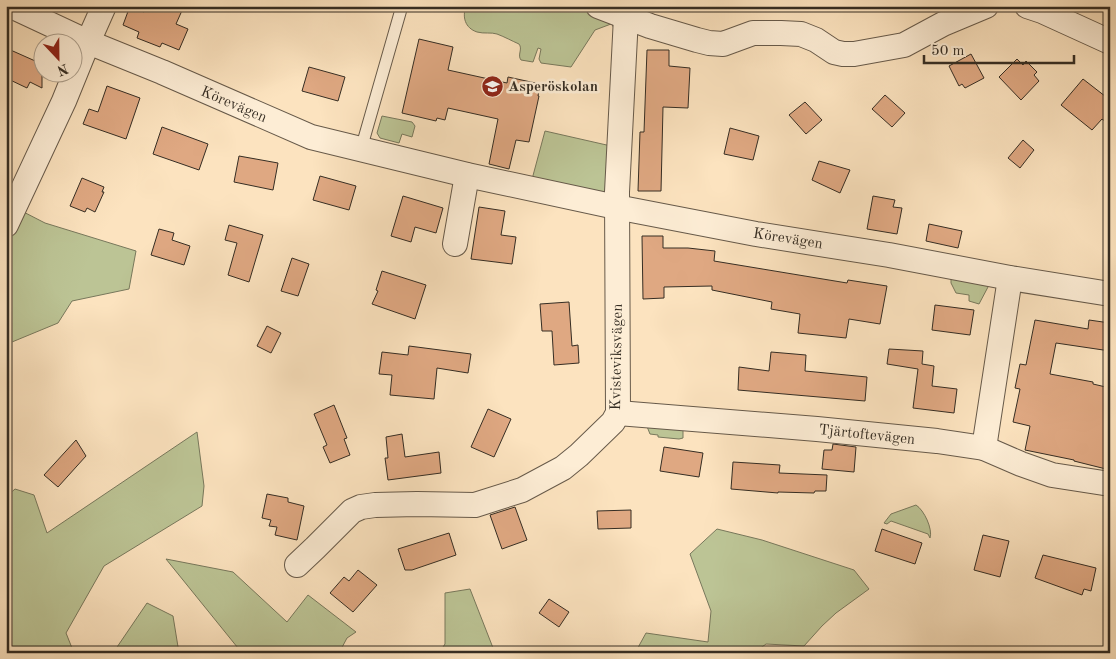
<svg xmlns="http://www.w3.org/2000/svg" width="1116" height="659" font-family="'Old Standard TT',serif">
<rect width="100%" height="100%" fill="#fce3bf"/>
<filter id="stains"><feTurbulence type="fractalNoise" baseFrequency=".004" numOctaves="4"/><feColorMatrix values="0 0 0 0 .2 0 0 0 0 .09 0 0 0 0 .02 0 0 0 .5 -.17"/></filter>
<radialGradient id="worn" r=".72"><stop offset=".6" stop-color="#630" stop-opacity="0"/><stop offset="1" stop-color="#630" stop-opacity=".3"/></radialGradient>
<g fill="#bcc495" stroke="#78785c">
<path d="M466,6H586L612,20L618,38L612,24H611L595,30L571,67L541,63L539,59L541,49L538,48L533,62L521,60C517,55 523,49 519,44C512,41 505,37 497,34C491,32 484,34 477,32C465,28 462,17 466,6Z"/>
<path d="M382,116L412,122L415,126L412,137L402,134L399,143L380,138L377,133Z"/>
<path d="M545,131L611,146V194L531,183Z"/>
<path d="M6,203L45,223L136,251L129,289L72,301L58,323L12,342H6Z"/>
<path d="M951,275L993,281L988,287L979,304L969,301V295L956,293L951,283Z"/>
<path d="M646,424H683V438L679,439L658,437V435L650,434Z"/>
<path d="M197,432L204,486L202,506L104,566L66,633L74,653H6V497L15,489L34,495L47,533Z"/>
<path d="M916,505C924,510 933,529 930,538L928,534L891,521L887,524L884,523L891,514Z"/>
<path d="M717,529L762,540L854,570L869,589L836,613L822,626L804,646L766,644L754,653H635L646,633L708,642L711,611L690,554Z"/>
<path d="M166,559L233,572L287,622L308,595L356,632L347,638L339,653H242Z"/>
<path d="M470,589L495,653H439L445,644V593Z"/>
<path d="M147,603L173,616L179,653H113Z"/>
</g>
<g fill="#dfa882" stroke="#352d23">
<path d="M130,6L144,12L147,6H184L176,24L188,29L179,50L162,43L160,47L137,38L139,32L123,25Z"/>
<path d="M419,39L453,47L448,70L507,83L508,77L540,84L538,96H539L529,142L516,140L509,169L489,164L498,119L448,108L445,120L437,118L436,121L402,113Z"/>
<path d="M6,48L42,64V88L30,82L27,88L6,78Z"/>
<path d="M647,50H669V66L690,68L688,108L663,107L661,191H638L640,132H644Z"/>
<path d="M971,54L984,78L965,88L962,84L959,86L949,66Z"/>
<path d="M1017,59L1023,65L1026,61L1037,72L1034,75L1039,81L1021,100L999,77Z"/>
<path d="M309,67L345,77L338,101L302,91Z"/>
<path d="M1083,79L1110,100V125L1102,119L1092,130L1061,105Z"/>
<path d="M107,86L140,98L126,139L83,124L89,109L98,112Z"/>
<path d="M885,95L905,113L892,127L872,109Z"/>
<path d="M805,102L822,120L806,134L789,115Z"/>
<path d="M162,127L208,144L199,170L153,154Z"/>
<path d="M730,128L759,136L753,160L724,154Z"/>
<path d="M1023,140L1034,150L1020,168L1008,158Z"/>
<path d="M239,156L278,163L273,190L234,182Z"/>
<path d="M819,161L850,170L840,193L812,180Z"/>
<path d="M320,176L356,186L349,210L313,200Z"/>
<path d="M82,178L104,187L102,192H104L95,212L87,208L85,212L70,206Z"/>
<path d="M403,196L443,208L436,233L415,227L411,242L391,236Z"/>
<path d="M873,196L895,200L893,207L902,208L897,234L867,229Z"/>
<path d="M479,207L505,211L501,235L516,237L512,264L471,259Z"/>
<path d="M929,224L962,231L958,248L926,241Z"/>
<path d="M229,225L263,235L249,282L228,275L237,243L225,240Z"/>
<path d="M159,229L174,233L172,240L190,246L184,265L151,255Z"/>
<path d="M642,236H663V248H688L715,251L714,261L847,283L848,280L887,286L880,324L849,319L846,338L798,333L800,314L771,309L772,302L712,290V286L664,287V298L643,299Z"/>
<path d="M292,258L309,264L298,296L281,291Z"/>
<path d="M382,271L426,285L415,319L372,304L378,291L376,290Z"/>
<path d="M569,302L572,346L578,345L579,363L554,365L552,331H542L540,304Z"/>
<path d="M935,305L974,310L970,335L932,330Z"/>
<path d="M1035,320L1088,329L1089,320L1110,323V351L1056,343L1050,374L1093,382V384L1110,388V470L1074,461V460L1025,450L1030,426L1013,422L1020,389L1015,388L1020,364L1026,365Z"/>
<path d="M267,326L281,333L271,353L257,346Z"/>
<path d="M409,346L471,354L468,373L437,368L434,399L390,395L392,375L379,374L382,352L408,355Z"/>
<path d="M889,349L923,351L922,364L934,366L932,386L957,389L954,413L913,408L918,369L887,364Z"/>
<path d="M771,352L806,355L805,371L867,377L865,401L738,390L739,367L769,371Z"/>
<path d="M334,405L347,438L344,439L350,455L330,463L323,447L327,445L314,414Z"/>
<path d="M488,409L511,419L494,457L471,447Z"/>
<path d="M402,434L405,457L439,452L441,473L388,480L385,458H388L386,437Z"/>
<path d="M76,440L86,456L58,487L44,475Z"/>
<path d="M833,444L856,447L854,472L822,469L824,450H832Z"/>
<path d="M664,447L703,453L699,477L660,471Z"/>
<path d="M733,462L780,465L779,473L827,475L826,491H815L814,493L778,492V493L731,489Z"/>
<path d="M267,494L288,498V502L304,506L297,540L275,535L277,527L269,526L271,520L262,518Z"/>
<path d="M515,507L527,540L502,549L490,515Z"/>
<path d="M631,510V528L598,529L597,511Z"/>
<path d="M882,529L922,543L915,564L875,551Z"/>
<path d="M449,533L456,555L412,570H405L398,549Z"/>
<path d="M983,535L1009,541L1000,577L974,570Z"/>
<path d="M1043,555L1096,568L1091,591L1084,589L1082,595L1035,578Z"/>
<path d="M358,570L377,585L353,612L330,593L344,577L349,581Z"/>
<path d="M549,599L569,612L559,627L539,613Z"/>
</g>
<g fill="none" stroke-linecap="round" stroke-linejoin="round">
<defs>
<path id="service" d="M361,149L402,6"/>
<g id="minor">
<path d="M11,6L88,42L162,72L311,137L467,175L616,207L756,234L889,255L1010,278L1110,294"/>
<path d="M598,6L650,26L697,40L709,43L723,44L753,33H781L801,34L816,40L834,52L843,54H854L904,45L943,24L986,6"/>
<path d="M1027,6L1042,11L1110,42"/>
<path d="M6,225L64,101L88,42L104,6"/>
<path d="M455,244L467,175"/>
<path d="M618,413L817,429L937,441L984,448L1021,464L1052,475L1110,484"/>
<path d="M984,448L1010,278"/>
<path d="M297,565L315,548L352,511L361,507L375,505L417,504L475,505L522,490L563,468L579,455L613,422L618,413L617,192L626,17"/>
</g>
</defs>
<use href="#service" stroke="#675a4a" stroke-width="13"/>
<use href="#minor" stroke="#675a4a" stroke-width="26"/>
<use href="#service" stroke="#fdedd5" stroke-width="11"/>
<use href="#minor" stroke="#fdedd5" stroke-width="24"/>
</g>
<defs>
<symbol id="school-disc" viewBox="-11 -11 22 22"><circle r="9.5" fill="#8f2418" stroke="#fdedd5"/><path d="M0-5L7-2L0 1L-7-2ZM-4 1L0 2.5L4 1V4Q0 6-4 4Z" fill="#fff"/></symbol>
</defs>
<g fill-rule="evenodd">
<use href="#school-disc" x="480" y="74" width="25" height="25"/>
</g>
<g text-anchor="middle" stroke-width="5" stroke-linejoin="round" paint-order="stroke">
<g font-size="15" font-weight="bold" fill="#352d23" stroke="#fdedd5" text-anchor="start">
<text x="508" y="91">Asperöskolan</text>
</g>
<g font-size="15" fill="#352d23" stroke="#fdedd5">
<text transform="translate(234 104) rotate(23)" y="5">Körevägen</text>
<text transform="translate(788 238) rotate(9)" y="5">Körevägen</text>
<text transform="translate(616 357) rotate(-89)" y="5">Kvisteviksvägen</text>
<text transform="translate(867 434) rotate(6)" y="5">Tjärtoftevägen</text>
</g>
</g>
<rect width="1116" height="659" fill="none" stroke="#fce3bf" stroke-width="25"/>
<rect x="8" y="8" width="1101" height="644" fill="none" stroke="#352d23" stroke-width="2.5"/>
<rect x="12" y="12" width="1091" height="634" fill="none" stroke="#352d23"/>
<g transform="translate(58 58) rotate(158)"><circle r="24" fill="#fdedd5" stroke="#ada08e"/>
<path d="M0-4L9 19L0 12L-9 19Z" fill="#8f2418"/>
<text y="-8" font-size="14" font-weight="bold" text-anchor="middle" fill="#352d23">N</text>
</g>
<path d="M924 55v8h150v-8" fill="none" stroke="#352d23" stroke-width="2.5"/>
<text x="931" y="55" font-size="15" fill="#352d23" stroke="#fdedd5" stroke-width="4" paint-order="stroke">50 m</text>
<rect width="100%" height="100%" filter="url(#stains)"/>
<rect width="100%" height="100%" fill="url(#worn)"/>
</svg>
